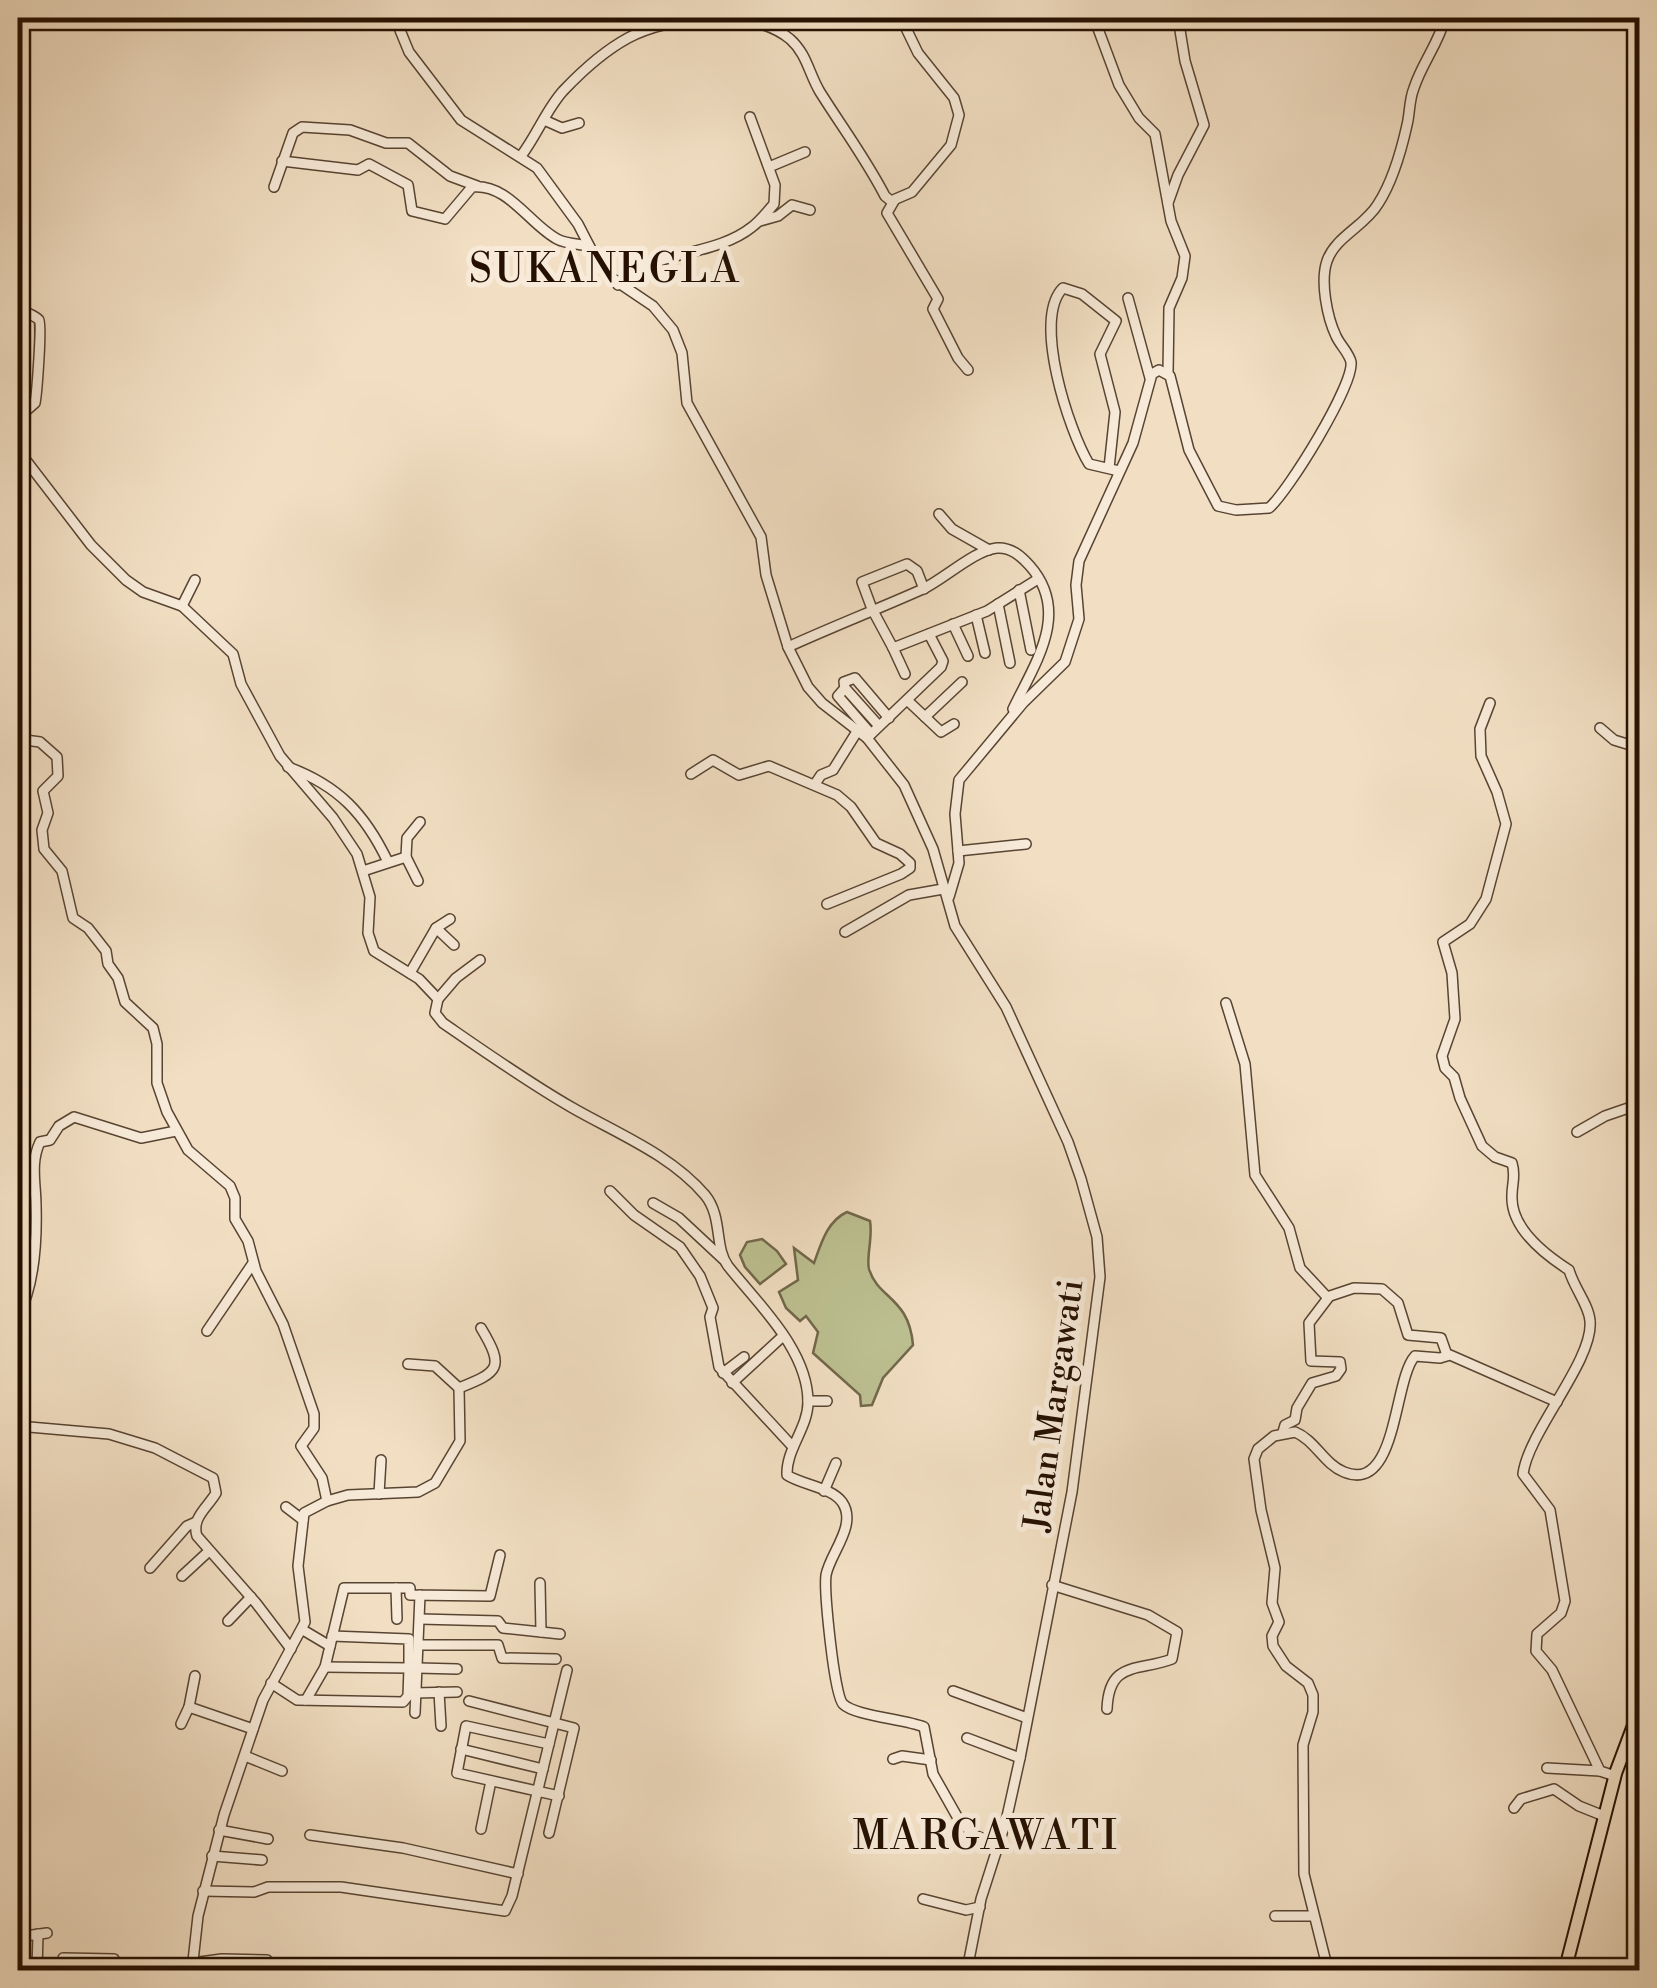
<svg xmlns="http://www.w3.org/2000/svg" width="1657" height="1988" font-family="'Libre Bodoni',serif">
<rect width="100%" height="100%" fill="#f2dfc3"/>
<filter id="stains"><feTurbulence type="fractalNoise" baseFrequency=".002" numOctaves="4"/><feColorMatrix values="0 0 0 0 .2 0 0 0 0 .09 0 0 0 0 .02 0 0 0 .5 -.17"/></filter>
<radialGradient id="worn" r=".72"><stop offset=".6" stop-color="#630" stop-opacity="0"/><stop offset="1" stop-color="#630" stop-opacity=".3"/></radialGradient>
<g fill="#bdc192" stroke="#71684a" stroke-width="2.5">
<path d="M847,1212L870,1221C873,1237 866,1258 869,1269C878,1299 909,1297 913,1345L883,1378L872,1405L861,1406L860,1395L813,1353L818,1332L806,1316L800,1321L786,1308L779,1292L798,1280L794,1248L814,1263C821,1244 827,1221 847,1212Z"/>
<path d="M762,1239L777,1251L786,1264L760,1284L745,1267L740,1255L747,1242Z"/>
</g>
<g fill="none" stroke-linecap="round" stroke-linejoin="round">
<defs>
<g id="minor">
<path d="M395,18L409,52L461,120L537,168L578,224L594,255L610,277L653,306L673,330L682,353L687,403L761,537L766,575L788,647L808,687L822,703L867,738L904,785L933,849L955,926L1006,1007L1068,1142L1081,1179L1097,1237L1100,1277L1072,1492L1020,1758L1006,1821L981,1899L967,1970"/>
<path d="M1094,18L1119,85L1139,118L1155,134L1171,221L1185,256L1182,278L1169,308L1168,373"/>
<path d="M544,120L562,128L579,123"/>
<path d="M521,156C537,135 546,110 563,91C582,71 604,51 628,38C669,16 752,7 790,39C807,54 809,74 820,92C842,127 866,159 885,196L891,201L912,192L951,145L959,115L954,98L918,53L901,18"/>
<path d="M282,161L358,170L369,164L408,185L412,211L445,219L472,187C508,183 529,224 557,239C566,244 579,244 589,246"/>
<path d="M769,167L805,152"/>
<path d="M274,187L293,133L302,127L350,130L386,143H408L450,176L477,186"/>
<path d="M894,201L887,213L938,299L933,309L958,358L968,370"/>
<path d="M1168,203L1178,175L1204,125L1185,61L1178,18"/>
<path d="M760,221L778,216L792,205L810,210"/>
<path d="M618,285C652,249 713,258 752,227C760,221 767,212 774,204L775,185L750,117"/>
<path d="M1128,298L1150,378"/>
<path d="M18,308C23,312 35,315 39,320C42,324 37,393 35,403L18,418"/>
<path d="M18,450L91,545L126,580L143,592L182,606L233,654L241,684L280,756L333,818L357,854L370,897L368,933L374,951L419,979L438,999L435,1013L443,1023C485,1052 526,1081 571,1107C616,1133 670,1154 705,1195C723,1217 714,1247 728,1266C758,1304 808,1350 808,1402C808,1428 786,1449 787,1475C802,1485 831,1487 842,1502C858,1525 830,1553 826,1575C824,1591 834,1695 843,1704C855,1716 905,1719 924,1727L933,1774L959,1820L974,1835L998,1844"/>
<path d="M1109,468L1115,412L1100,354L1116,321L1082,294L1063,288C1032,319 1069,431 1089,464L1119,471"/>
<path d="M939,514L952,529L989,550"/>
<path d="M924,589L917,571L907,564L862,582L872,609L893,648L987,611L1038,579"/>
<path d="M1019,590L1031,650"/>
<path d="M998,604L1010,663"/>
<path d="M182,606L195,580"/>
<path d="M976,615L985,653"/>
<path d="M953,624L968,656"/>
<path d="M788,647C832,627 878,609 923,589C944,579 975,550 997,548C1011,547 1021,556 1030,566C1071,613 1035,663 1013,709"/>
<path d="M893,648L905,674"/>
<path d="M845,688L838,696L871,734"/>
<path d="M907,700L941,732L954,724"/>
<path d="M1490,703L1480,729L1481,756L1497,792L1506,824L1486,899L1470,924L1443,942L1452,973L1455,1019L1442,1056L1445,1068L1454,1077L1460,1098L1482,1146L1495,1157L1512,1163C1516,1176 1512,1183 1512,1195C1510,1228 1544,1254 1569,1270C1574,1288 1589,1305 1590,1321C1594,1360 1528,1432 1523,1474L1550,1510L1565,1601L1561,1613L1537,1634L1536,1651L1552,1670L1600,1771L1615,1776"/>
<path d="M925,717L962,682"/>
<path d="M879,726L845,688L844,682L855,678L889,718"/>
<path d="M1600,728L1614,740L1640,748"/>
<path d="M867,738L941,667L943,661L929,634"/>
<path d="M18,739L40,742L57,757L58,776L43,791L48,813L42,830L44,849L62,871L73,918L88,928L106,951L108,964L118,978L125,1002L153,1028L157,1044V1083L167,1112L188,1150L230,1186L235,1198V1219L248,1241L256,1271L283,1324L314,1414V1428L301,1446L322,1478L327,1501"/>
<path d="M288,767C339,786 365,814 388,862"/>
<path d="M691,774L713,760L739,775L769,766L837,795L851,807L876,843L900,854L910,863V868L901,874L827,904"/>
<path d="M815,784L821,775L833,770L858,730"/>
<path d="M958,851L1026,844"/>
<path d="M406,857L407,838L420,822"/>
<path d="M363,871L406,857L418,881"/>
<path d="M949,897L959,863L955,814L959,780L1023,703L1065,662L1079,619L1076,585L1079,561L1133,443L1152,374L1159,370L1170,376L1189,450L1218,506L1236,510L1269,508C1288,492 1354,385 1351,362C1349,353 1340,345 1336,336C1327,317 1320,281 1327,261C1335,237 1365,226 1378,204C1393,181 1401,152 1407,125C1410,113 1409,100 1414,88C1422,63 1439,43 1445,18"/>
<path d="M436,928L454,945"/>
<path d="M845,932L909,895L943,889"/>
<path d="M410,973L436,928L450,919"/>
<path d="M438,999L456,978L480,960"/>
<path d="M1226,1003L1245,1064L1255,1175L1289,1228L1300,1268L1328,1298L1309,1323L1311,1361L1340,1362L1341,1369L1336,1376L1312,1383L1297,1408L1295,1420L1285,1425L1283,1432"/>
<path d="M1638,1063L1640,1065"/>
<path d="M1577,1132L1605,1116L1640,1104"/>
<path d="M610,1191L634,1215L680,1247L700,1276L713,1308L710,1317L719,1367L793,1447"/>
<path d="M653,1203L679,1218L723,1259"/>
<path d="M1327,1297L1354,1288L1382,1289L1398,1303L1408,1335L1441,1338L1447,1355"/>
<path d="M18,1317C34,1286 37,1241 36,1206C36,1184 30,1163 40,1142L50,1140L59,1126L74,1117L141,1138L176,1131"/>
<path d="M207,1331L253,1263"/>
<path d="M408,1364L435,1366L459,1388"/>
<path d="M723,1373L744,1357"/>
<path d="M732,1383L783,1336"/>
<path d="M808,1401H827"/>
<path d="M18,1426L109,1434L155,1448L213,1478L216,1493C208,1507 191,1518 197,1536L256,1603L291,1649"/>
<path d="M824,1491L836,1463"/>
<path d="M379,1494L381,1460"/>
<path d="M286,1507L303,1520"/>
<path d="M150,1568L187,1526L196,1522"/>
<path d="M182,1576L209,1551"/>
<path d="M540,1583L541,1632"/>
<path d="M1052,1585L1148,1615L1177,1632L1172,1659C1138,1672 1109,1660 1107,1709"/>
<path d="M396,1588L397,1619"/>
<path d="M420,1619L498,1621L503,1628L560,1634"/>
<path d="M228,1621L251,1597"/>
<path d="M303,1630L330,1646"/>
<path d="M332,1636L409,1639V1668"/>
<path d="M419,1645H498L502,1658L556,1659"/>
<path d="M418,1668L457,1669"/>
<path d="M271,1683L297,1700L403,1702L408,1696L409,1668L325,1667"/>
<path d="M953,1691L1027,1718"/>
<path d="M439,1692L441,1726"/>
<path d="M414,1693L457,1692"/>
<path d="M306,1700L325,1667L344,1588H410V1595L490,1596L500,1555"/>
<path d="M469,1701L574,1728L549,1833"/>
<path d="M189,1707L253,1729"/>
<path d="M415,1713L420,1595"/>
<path d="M181,1724L189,1707L195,1676"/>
<path d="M967,1738L1020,1758"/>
<path d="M549,1744L466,1726L457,1773L559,1796"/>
<path d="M461,1749L543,1769"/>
<path d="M245,1756L282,1771"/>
<path d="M893,1759L902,1756L931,1760"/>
<path d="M1547,1768L1600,1771"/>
<path d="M1514,1808L1521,1799L1554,1789L1579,1806L1604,1816"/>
<path d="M481,1829L491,1781"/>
<path d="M219,1830L268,1839"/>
<path d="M310,1835L403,1848L518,1874"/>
<path d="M212,1856L262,1860"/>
<path d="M203,1891L254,1892L268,1887H341L505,1911L512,1896L567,1670"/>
<path d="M923,1899L966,1910L980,1907"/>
<path d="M1275,1916H1313"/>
<path d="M18,1937L47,1933"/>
<path d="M63,1958L114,1959"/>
<path d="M192,1963L222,1959L267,1960"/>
<path d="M37,1970L38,1934"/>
<path d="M192,1970L198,1916L224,1815L263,1700L305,1622L298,1566L304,1513L327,1501L348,1495L418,1492L435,1483L460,1441L459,1388C499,1372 505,1368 481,1328"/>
<path d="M1328,1970L1304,1874L1303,1745L1313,1712V1695L1308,1683L1286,1666L1273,1646L1272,1636L1279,1622L1272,1603L1275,1568L1261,1510L1254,1459L1258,1449L1274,1436L1295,1432C1315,1440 1324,1464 1344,1472C1398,1494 1393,1380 1415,1356L1440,1358L1450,1355L1557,1402"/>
</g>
<path id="major" d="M1565,1970L1616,1772L1640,1708"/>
</defs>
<use href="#minor" stroke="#584432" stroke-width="12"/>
<use href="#major" stroke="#251001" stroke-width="15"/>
<use href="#minor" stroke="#f7ead8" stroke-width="9"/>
<use href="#major" stroke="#f2dfc3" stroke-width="11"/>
</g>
<g text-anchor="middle" stroke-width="10" stroke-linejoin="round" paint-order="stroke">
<g font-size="35" fill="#251001" stroke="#f7ead8">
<text transform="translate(1053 1405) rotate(-82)" y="12">Jalan Margawati</text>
</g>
<g font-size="40" letter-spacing="2.5" fill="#251001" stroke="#f7ead8">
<text x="605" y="282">SUKANEGLA</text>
<text x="986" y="1849">MARGAWATI</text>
</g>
</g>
<rect width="1657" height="1988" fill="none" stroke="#f2dfc3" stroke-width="60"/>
<rect x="20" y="20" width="1617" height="1948" fill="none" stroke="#251001" stroke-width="5"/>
<rect x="30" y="30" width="1597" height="1928" fill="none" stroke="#251001" stroke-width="2.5"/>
<rect width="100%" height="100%" filter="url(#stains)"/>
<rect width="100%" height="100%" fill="url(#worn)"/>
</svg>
